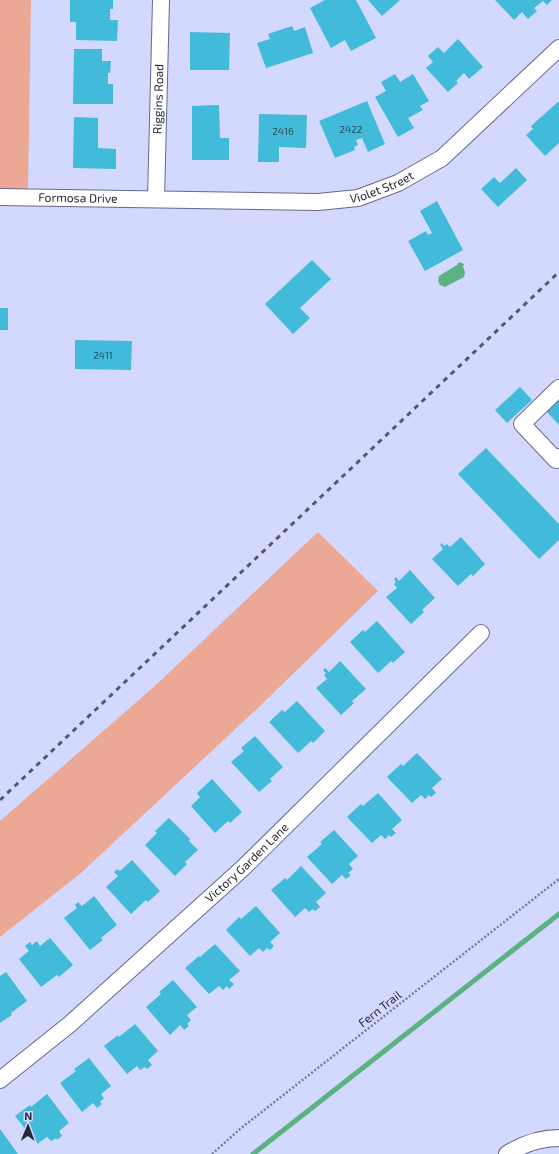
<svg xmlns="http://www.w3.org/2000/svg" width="559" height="1154" font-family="'Exo 2',sans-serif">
<rect width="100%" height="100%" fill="#d3d9fe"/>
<g fill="#eba995">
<path d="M0,0H31L28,192H0Z"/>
<path d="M318,532L378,591L258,708L81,873L0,937V821L156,685Z"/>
</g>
<path fill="#5bb383" d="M459,262L464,264L463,267L465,272L464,277L445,287L440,285L438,281L439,276L457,265Z"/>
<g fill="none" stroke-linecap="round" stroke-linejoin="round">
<path stroke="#5bb383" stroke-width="5" d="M253,1154L559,914"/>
</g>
<g fill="#41bbd9">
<path d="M70,0H113V9H110V20H118L117,41L76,40V22H70Z"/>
<path d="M325,0H356L376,38L351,51L345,40L331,48L310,8Z"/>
<path d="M368,0H400L382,16Z"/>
<path d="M495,0H552L547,5L543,1L534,8L537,11L528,19L522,12L514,20Z"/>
<path d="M292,26L294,31L305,27L313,53L266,68L257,43L270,39L268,34Z"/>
<path d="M190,32L230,33L229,70H190Z"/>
<path d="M458,39L483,67L469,79L464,73L456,81L458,83L448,92L426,68L433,62L428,56L438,47L444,53Z"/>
<path d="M74,49H102V61H111L110,73H108V84H113V104H73Z"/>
<path d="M395,74L400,82L413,74L429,101L420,106L423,110L408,118L414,128L398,137L375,97L386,91L381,82Z"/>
<path d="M367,101L385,144L368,152L362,138L356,140L358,145L354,147L355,150L335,158L319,121Z"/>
<path d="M559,101V143L545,156L526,135L533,129L531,126Z"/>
<path d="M219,105L220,138H229V160H192V106Z"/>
<path d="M259,114L307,115L306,148L279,147V162H258Z"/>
<path d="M74,117L98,118V148L116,149V169L73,168Z"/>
<path d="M516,168L527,180L498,207L481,189L494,177L500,183Z"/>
<path d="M437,201L463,250L425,271L408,241L426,231L428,235L432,233L420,211Z"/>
<path d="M312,260L331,279L300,308L310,318L293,334L265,304Z"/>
<rect x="0" y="308" width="8" height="22"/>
<path d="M75,340L132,341L131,370L75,369Z"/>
<path d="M520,387L532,400L507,423L495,410Z"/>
<path d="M559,398V425L546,411Z"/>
<path d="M486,448L559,524V540L539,559L458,474Z"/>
<path d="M461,537L485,564L473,576L471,574L458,586L432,559L443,549L440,545L442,543L444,546L447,544L450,547Z"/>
<path d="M410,570L435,598L422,610L424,612L411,624L386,597L397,588L394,584L396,582L394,579L396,577L399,581Z"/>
<path d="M377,621L405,652L393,663L391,661L378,673L350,642L363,630L365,632Z"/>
<path d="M340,661L366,689L352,701L354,703L341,715L316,688L327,679L324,675L326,673L323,670L325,668L329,672Z"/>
<path d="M297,701L325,731L313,743L311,741L298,753L269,722L282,710L285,712Z"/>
<path d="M255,736L283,767L270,779L272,781L259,792L231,762L244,751L241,748Z"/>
<path d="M417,753L442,779L432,788L436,793L431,797L429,795L425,799L421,795L412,803L387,777L401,764L403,766Z"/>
<path d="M212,779L242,812L230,823L228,821L215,833L191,806L200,797L197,793Z"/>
<path d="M378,793L402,820L392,829L396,833L391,837L389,835L385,839L381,835L372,843L347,817L361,804L363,806Z"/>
<path d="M169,818L190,839L189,841L198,850L185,862L187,864L175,876L145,845L157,833L155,831Z"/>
<path d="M334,830L358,856L349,864L353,869L348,873L351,875L346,879L342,875L332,884L307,857L322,844L320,842Z"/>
<path d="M132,860L160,891L148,902L146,900L131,914L106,887L118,876L114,872L118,869L120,871Z"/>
<path d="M301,866L326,893L316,902L320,907L315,911L313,909L309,912L305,908L295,917L271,890L285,878L287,880Z"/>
<path d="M94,896L117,925L101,938L103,940L90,950L64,918L77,908L75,905L78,902L82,906Z"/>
<path d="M256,906L280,933L270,942L274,946L270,950L267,948L263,952L259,948L250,956L226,930L239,917L241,919Z"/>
<path d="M50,938L73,965L59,977L57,975L41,987L19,959L29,951L25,946L30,942L32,945L37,941L40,946Z"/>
<path d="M215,944L240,971L229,980L234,984L229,989L227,986L223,990L219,986L209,994L185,968L199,956L200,957Z"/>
<path d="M6,972L27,1001L11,1013L12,1015L0,1023V976Z"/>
<path d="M173,980L197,1007L187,1015L191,1020L187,1024L189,1026L184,1030L180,1025L170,1035L146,1007L161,994L159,992Z"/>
<path d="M135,1024L158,1051L148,1060L152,1065L147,1069L145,1067L140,1070L137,1066L127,1074L104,1046L118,1035L119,1037Z"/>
<path d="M89,1058L111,1086L101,1094L104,1098L100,1102L102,1104L97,1108L93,1103L82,1112L60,1083L76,1071L74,1069Z"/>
<path d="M47,1094L69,1123L59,1131L62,1136L57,1140L56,1138L51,1141L47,1137L37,1144L15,1116L30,1105L31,1107Z"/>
<path d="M0,1129L18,1154H0Z"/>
</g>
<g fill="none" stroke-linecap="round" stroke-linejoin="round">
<defs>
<g id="minor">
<path id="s1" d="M0,197L318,202L358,198L398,183L442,158L559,48"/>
<path id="s2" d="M156,199L161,0"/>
<path d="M559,388L522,424L556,460L559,457"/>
<path id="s3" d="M0,1080L70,1024L243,868L481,633"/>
<path d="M507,1154C523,1144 540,1138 559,1138"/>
</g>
</defs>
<use href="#minor" stroke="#656a8b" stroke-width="18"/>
<path stroke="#787c95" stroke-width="2.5" stroke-dasharray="2 2" stroke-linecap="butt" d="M212,1154L240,1129L559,879"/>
<use href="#minor" stroke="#fff" stroke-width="16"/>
<path stroke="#56596e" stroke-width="3" stroke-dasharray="5 5" stroke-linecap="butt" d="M0,800L559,272"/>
</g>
<g text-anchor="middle" stroke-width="4" stroke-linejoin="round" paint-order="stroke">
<g font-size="10" fill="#2d4d5f">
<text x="351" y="133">2422</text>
<text x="283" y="135">2416</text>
<text x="103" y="359">2411</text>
</g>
<g font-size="12" fill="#262836" stroke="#d3d9fe">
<text dy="4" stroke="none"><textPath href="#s2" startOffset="100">Riggins Road</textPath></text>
<text dy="4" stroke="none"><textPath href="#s1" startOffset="384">Violet Street</textPath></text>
<text dy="4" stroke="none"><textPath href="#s1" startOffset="78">Formosa Drive</textPath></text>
<text dy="4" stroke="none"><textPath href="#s3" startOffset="329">Victory Garden Lane</textPath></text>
<text transform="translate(380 1009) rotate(-38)" y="4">Fern Trail</text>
</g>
</g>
<g transform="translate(28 1126) rotate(1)" stroke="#d3d9fe" stroke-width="3" paint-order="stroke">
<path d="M0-3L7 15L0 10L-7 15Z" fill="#262836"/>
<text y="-6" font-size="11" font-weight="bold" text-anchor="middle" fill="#262836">N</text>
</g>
</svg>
